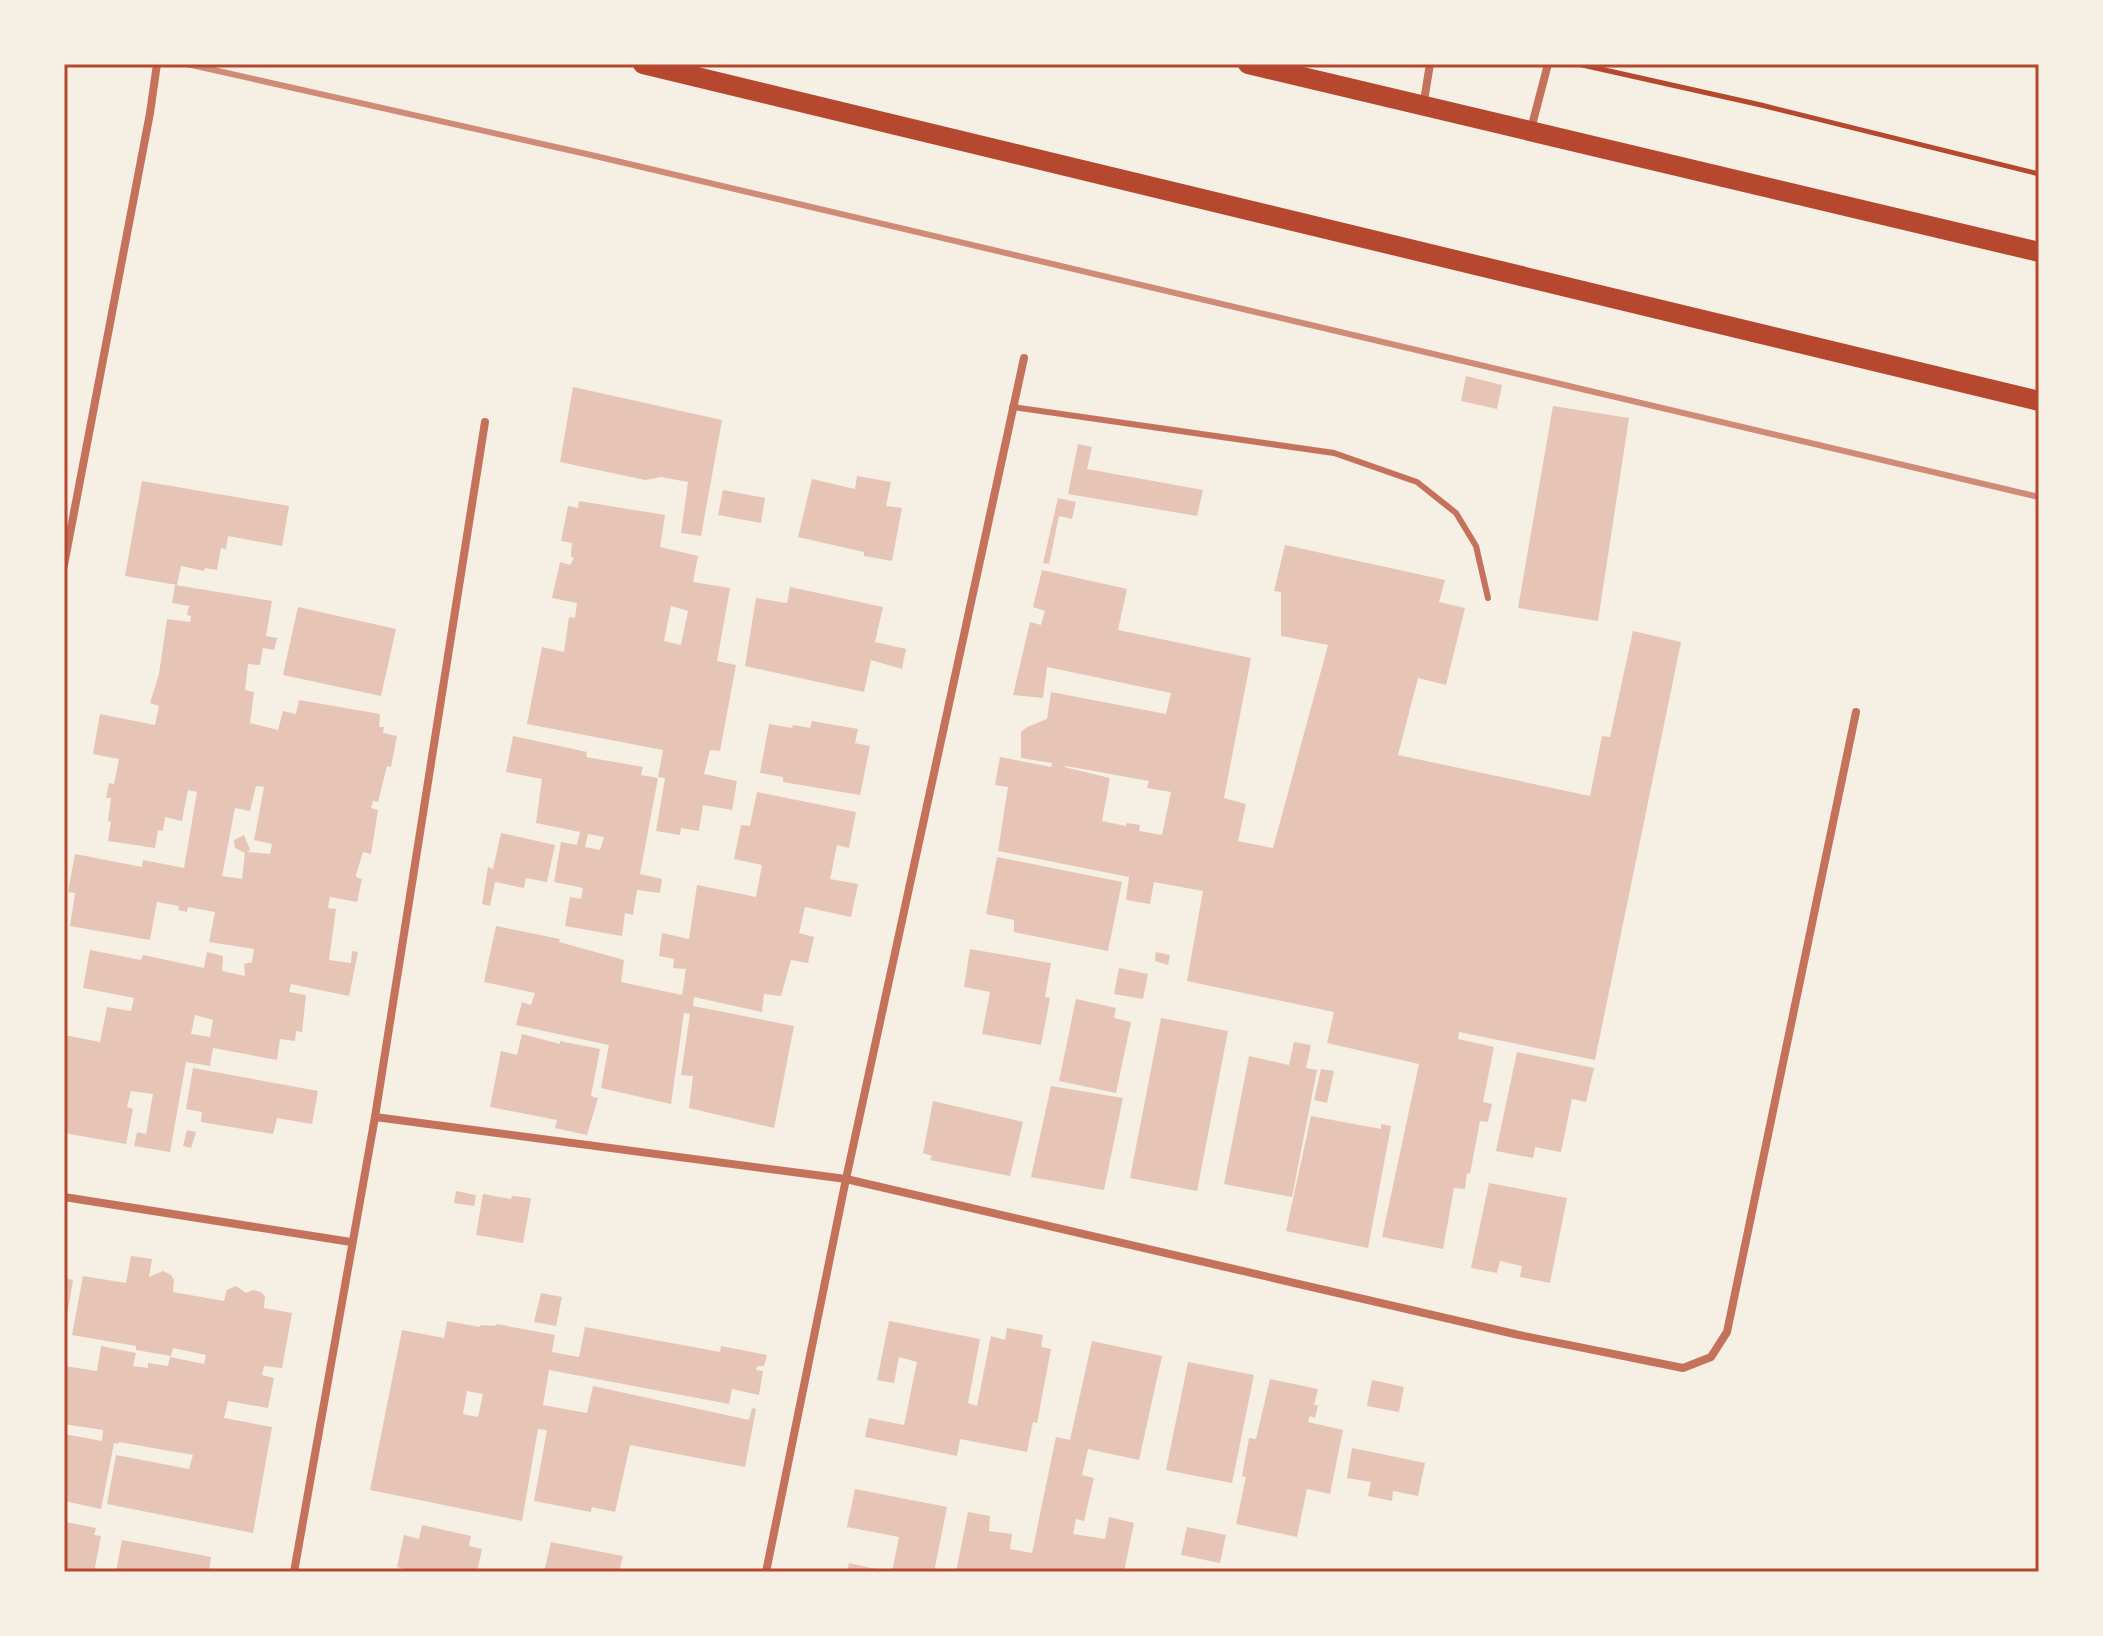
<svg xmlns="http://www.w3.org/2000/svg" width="2103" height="1636" font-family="'Work Sans',sans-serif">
<rect width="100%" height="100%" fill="#f6efe4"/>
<g fill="#e6c5b7" fill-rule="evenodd">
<path d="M1466,376L1502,385L1497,409L1461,401Z"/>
<path d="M573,387L722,420L701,536L681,533L688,482L661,477L645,480L560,462Z"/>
<path d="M1553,406L1629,418L1598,621L1518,608Z"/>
<path d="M1078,444L1092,447L1087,469L1203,490L1197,516L1068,494Z"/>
<path d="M857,476L891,482L886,506L902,508L892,561L864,556V552L798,537L812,479L855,489Z"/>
<path d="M142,481L289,506L282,546L228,536L226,549L221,548L217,570L205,568L204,571L181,566L177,585L125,576Z"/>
<path d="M723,490L765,498L761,523L718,515Z"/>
<path d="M1058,498L1076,502L1072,519L1059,516L1049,564L1043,563Z"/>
<path d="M579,501L665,515L660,547L698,556L693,582L730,588L717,661L736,665L720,751L710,750L704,774L737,781L732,810L703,805L699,831L681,828L680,835L656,831L665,778L658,777L663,750L527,724L542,647L564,652L569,617L575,618L577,603L552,598L560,562L570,565L574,558L571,557L572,543L561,541L568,506L578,508ZM671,606L688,611L681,645L664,641Z"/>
<path d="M1285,545L1445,580L1439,602L1465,608L1446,685L1418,678L1398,755L1590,796L1602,736L1610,737L1633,631L1681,642L1595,1060L1459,1032L1458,1039L1494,1047L1483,1102L1492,1104L1488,1122L1480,1121L1470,1174L1467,1173L1465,1189L1454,1188L1443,1249L1382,1237L1419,1064L1327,1043L1334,1012L1187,981L1203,891L1154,882L1150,904L1126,900L1129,877L998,851L1008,787L995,785L1000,757L1051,767L1052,763L1021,758V732L1027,727L1047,719L1051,692L1166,714L1171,693L1047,667L1043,698L1013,695L1030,622L1041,625L1045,611L1033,607L1042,570L1127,589L1118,630L1251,658L1224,798L1246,804L1238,841L1273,848L1328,645L1281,636V592L1274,591ZM1066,766L1149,781L1147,788L1171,792L1162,835L1139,831L1140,825L1127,823L1126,826L1102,821L1110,778L1064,767Z"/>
<path d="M175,585L272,601L266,636L277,638L274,650L263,648L260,665L248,664L245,690L254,692L250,723L278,730L283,711L296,714L299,700L380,714L379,727H384L383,733L397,736L391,767L387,766L378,802L373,801L371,808L378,810L371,854L363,852L356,875V877L362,879L357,902L330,897L328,908L336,909L329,960L351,963L352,951L358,952L349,996L291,984L289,992L306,995L302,1032L296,1031L295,1041L280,1039L277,1060L213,1048L210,1066L186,1062L170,1152L134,1146L137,1132L146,1134L153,1094L131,1091L127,1107L133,1109L126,1144L64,1133V1035L100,1042L107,1007L131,1011L134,998L83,988L90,950L141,960L143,955L204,968L207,952L223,956L222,971L245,976L244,964L252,962L254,949L209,942L215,912L188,907L187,912L178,910L179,906L157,902L150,940L70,926L75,893L68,892L75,854L142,867L143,860L184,868L197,792L188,790L182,821L165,817L163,831L158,830L155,848L108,841L111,822L108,821L111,798H106L109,783L114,784L119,759L93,754L100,714L155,725L159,706L150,703L159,674L167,619L190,622L191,616L187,615L189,606L172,603ZM256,786L264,787L254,840L272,844L270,854L247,852L250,850L244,835L234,840L235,848L245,853L242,879L222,876L235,808L250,811ZM195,1015L213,1020L210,1037L191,1034Z"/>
<path d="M790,587L883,607L875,642L906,649L902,669L871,660L864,692L745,666L756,598L787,603Z"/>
<path d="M298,607L396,629L381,696L283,675Z"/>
<path d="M812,721L858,729L855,743L870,746L860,795L783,782V777L760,773L769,724L792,728L793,725L810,728Z"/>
<path d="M513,736L587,752L586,757L643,767L641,775L658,778L640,874L662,879L660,893L637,890L633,915L625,913L622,936L565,926L570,897L581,899L583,888L554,882L561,842L577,845L580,832L536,823L542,779L506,772ZM588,834L604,837L600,850L585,847Z"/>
<path d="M757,792L856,812L849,848L837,845L830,879L858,884L851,917L805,907L799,933L814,937L808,963L791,960L781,996L764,994L762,1012L694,997L693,1006L794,1026L774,1128L689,1108L693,1076L681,1075L690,1014L684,1013L671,1104L601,1088L609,1045L516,1025L522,1002L531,1005L535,993L484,982L496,926L560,939L559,942L624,960L621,982L682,995L686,969L673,968L674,959L659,956L662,933L689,939L697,885L756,897L762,865L734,859L741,825L750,826Z"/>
<path d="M501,833L555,845L547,882L526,878L524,888L495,882L490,906L482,904L488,867L493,869Z"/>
<path d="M997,857L1122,882L1108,951L1014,932V920L986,914Z"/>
<path d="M970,949L1051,963L1045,997L1050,998L1041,1045L982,1034L990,992L964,987Z"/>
<path d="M1156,952L1170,955L1168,965L1155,961Z"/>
<path d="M1119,968L1148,974L1143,999L1114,994Z"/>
<path d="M1076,999L1116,1008L1114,1018L1131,1022L1116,1093L1059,1081Z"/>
<path d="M1161,1018L1228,1031L1197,1191L1130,1178Z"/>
<path d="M522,1034L560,1044V1041L600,1049L591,1096L598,1098L587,1135L555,1128L557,1120L490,1107L501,1051L517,1055Z"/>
<path d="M1294,1042L1311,1045L1306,1068L1317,1070L1292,1197L1224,1184L1249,1056L1289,1065Z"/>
<path d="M1517,1052L1594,1068L1586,1102L1572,1099L1561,1152L1535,1147L1533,1158L1496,1151Z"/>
<path d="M193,1068L318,1091L312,1124L277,1118L273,1134L201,1122L202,1112L186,1109Z"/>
<path d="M1321,1069L1334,1071L1327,1103L1314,1100Z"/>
<path d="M1051,1086L1123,1098L1104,1190L1031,1177Z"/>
<path d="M933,1101L1023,1122L1010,1176L930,1160L932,1156L923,1153Z"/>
<path d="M1311,1116L1381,1129V1124L1391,1126L1368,1248L1286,1231Z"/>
<path d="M187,1130L196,1132L191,1148L183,1146Z"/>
<path d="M1489,1183L1567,1198L1550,1283L1520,1277L1522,1266L1500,1261L1497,1273L1471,1268Z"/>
<path d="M456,1191L476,1195L474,1206L454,1203Z"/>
<path d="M483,1194L511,1199L512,1196L531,1198L523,1243L476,1235Z"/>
<path d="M131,1256L152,1259L149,1277L163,1271L171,1275L174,1280L173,1292L224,1301L227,1290L236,1286L246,1293L253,1290L261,1292L265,1296L264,1308L292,1313L282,1368L264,1366L262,1375L274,1378L268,1408L228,1401L224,1418L272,1427L253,1533L107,1504L116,1455L189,1469L193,1455L119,1442L118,1444L114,1443L101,1509L64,1501V1434L102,1441L103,1430L64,1424V1366L97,1371L101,1346L136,1353L133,1366L148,1368V1363L168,1366L170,1357L204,1364L206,1355L173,1348L171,1356L136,1350V1346L72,1335L83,1276L126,1283Z"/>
<path d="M64,1278L73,1280L66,1322L64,1321Z"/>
<path d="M541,1293L562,1297L556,1326L534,1322Z"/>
<path d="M447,1321L480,1327V1325L496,1326V1324L555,1335L552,1352L579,1357L585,1327L720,1352L721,1346L767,1355L764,1366H757L756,1370L763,1371L759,1395L732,1389L729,1404L549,1370L543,1405L587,1413L593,1386L749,1420L752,1408L756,1409L745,1467L630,1445L615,1512L592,1507L591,1512L534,1501L547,1430L538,1429L522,1521L370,1490L402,1330L444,1338ZM467,1391L483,1394L478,1417L463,1414Z"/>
<path d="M889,1321L980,1339L968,1403L977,1406L991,1336L1005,1340L1007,1328L1043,1335L1041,1347L1051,1349L1037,1423L1033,1422L1027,1452L960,1439L957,1456L865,1437L869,1418L904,1425L917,1362L899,1357L894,1383L877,1380Z"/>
<path d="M1092,1341L1162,1356L1139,1460L1088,1449L1082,1475L1094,1478L1084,1521L1076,1519L1073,1534L1105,1539L1109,1517L1134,1523L1124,1572H956L968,1512L990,1516L989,1531L1012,1534L1010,1549L1032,1553L1056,1437L1070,1440Z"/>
<path d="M1188,1362L1254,1375L1232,1483L1166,1470Z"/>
<path d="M1270,1379L1318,1389L1314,1405H1318L1315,1418L1310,1416L1308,1422L1343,1430L1330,1494L1307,1489L1297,1537L1236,1524L1246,1477L1242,1476L1249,1438L1256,1439Z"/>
<path d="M1372,1380L1404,1387L1399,1412L1367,1406Z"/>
<path d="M1352,1448L1425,1463L1418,1496L1393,1491L1392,1501L1368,1496L1371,1482L1347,1478Z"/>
<path d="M855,1489L947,1507L934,1572H892L899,1537L847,1527Z"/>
<path d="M66,1522L96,1528L94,1535L101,1536L94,1572H64Z"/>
<path d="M422,1525L471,1536L469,1546L482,1549L477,1572H411V1571L397,1567L404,1535L419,1539Z"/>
<path d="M1187,1527L1226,1535L1220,1563L1181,1555Z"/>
<path d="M122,1540L211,1557L209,1572H116Z"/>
<path d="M551,1542L623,1556L619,1572H544Z"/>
<path d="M849,1563L885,1571V1572H847Z"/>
</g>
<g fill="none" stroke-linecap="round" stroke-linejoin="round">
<path stroke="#b5482f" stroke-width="5" d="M1578,64L1761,105L2039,174"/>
<path stroke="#c5725c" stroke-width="6" d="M1012,407L1334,453L1417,482L1456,513L1476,546L1488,598"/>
<g stroke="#c5725c" stroke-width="8">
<path d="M1423,107L1430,64"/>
<path d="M1531,129L1548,64"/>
<path d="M64,565L150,113L157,64"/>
<path d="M375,1117L846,1179L1519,1335L1683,1368L1711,1357L1727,1332L1856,712"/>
<path d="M64,1197L351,1242"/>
<path d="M294,1572L375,1117L485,422"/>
<path d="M766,1572L846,1179L1024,358"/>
</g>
<g stroke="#b5482f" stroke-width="20">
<path d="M643,64L2039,401"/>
<path d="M1248,64L2039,252"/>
</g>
<path stroke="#cf8b77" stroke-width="6" d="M187,64L591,155L2039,497"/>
</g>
<rect width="2103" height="1636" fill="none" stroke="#f6efe4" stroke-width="132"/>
<rect x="66" y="66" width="1971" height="1504" fill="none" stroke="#b5482f" stroke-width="3"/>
</svg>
